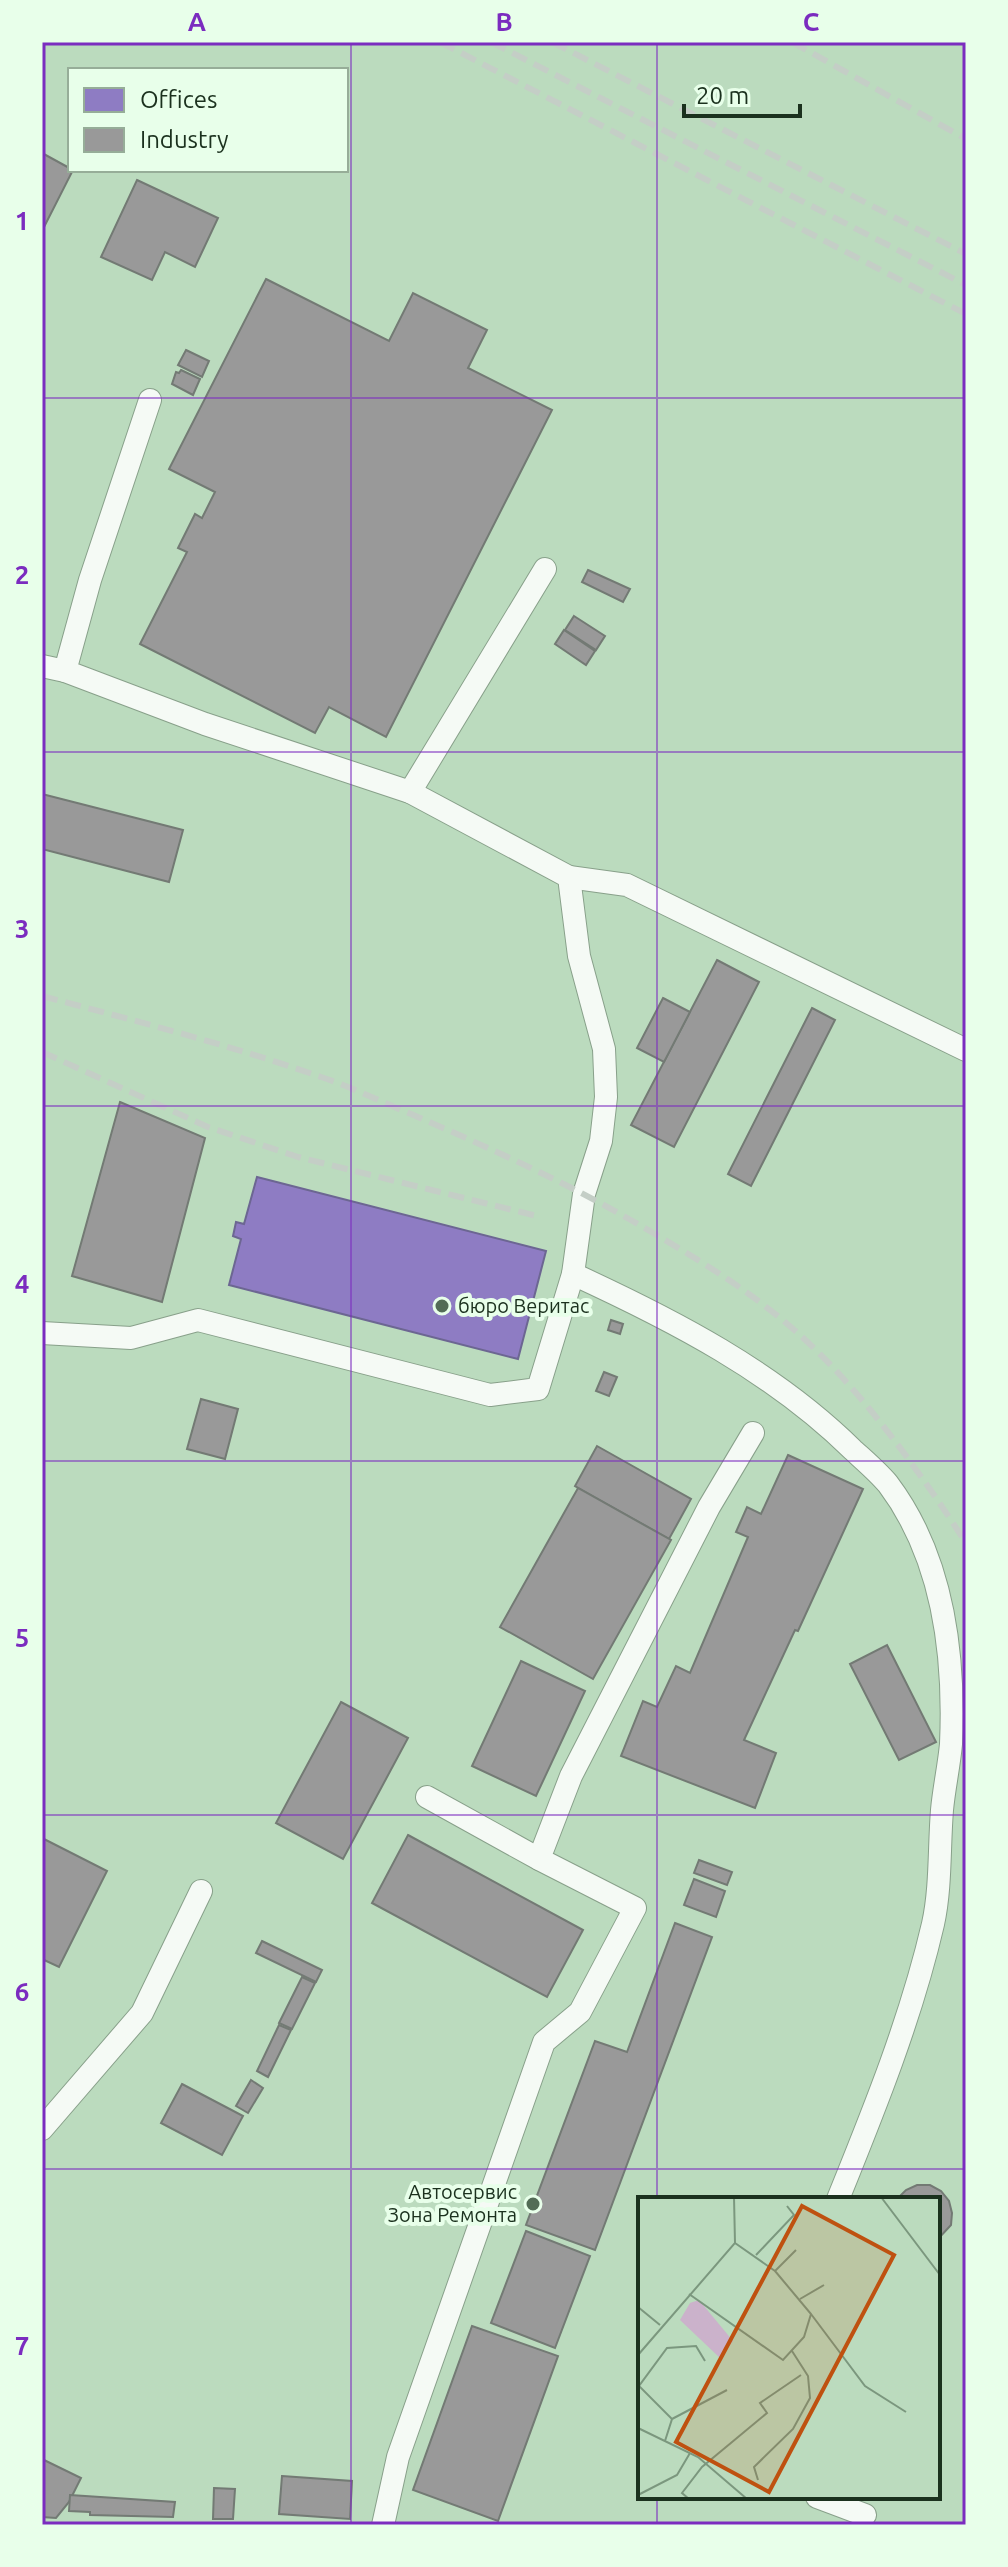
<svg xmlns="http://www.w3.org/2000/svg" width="1008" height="2567" font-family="Ubuntu,sans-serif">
<rect width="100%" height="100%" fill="#bbdbbe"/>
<path fill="#8e7cc3" stroke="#6c6692" stroke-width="2" d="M257,1177L546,1251L518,1359L229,1285L241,1239L233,1236L236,1222L244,1224Z"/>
<g fill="#999" stroke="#737a74" stroke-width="2">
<path d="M42,153L73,170L42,231Z"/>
<path d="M137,180L218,218L195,267L165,252L152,280L101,257Z"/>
<path d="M266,279L389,341L413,293L487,330L468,368L552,410L386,737L329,707L315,733L140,644L187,552L178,548L195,514L202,518L215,492L169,469Z"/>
<path d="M186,350L209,361L202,377L178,365Z"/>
<path d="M181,370L200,379L193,395L172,384L176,372L179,373Z"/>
<path d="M588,570L630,589L623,602L582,582Z"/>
<path d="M574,616L605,636L596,650L565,630Z"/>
<path d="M564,630L595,651L586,665L555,644Z"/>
<path d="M42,794L183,830L169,882L42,849Z"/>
<path d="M717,960L759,982L674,1147L631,1125Z"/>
<path d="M663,998L690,1012L664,1062L637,1048Z"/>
<path d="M812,1008L835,1020L751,1186L728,1174Z"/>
<path d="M120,1102L205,1138L162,1302L72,1276Z"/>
<path d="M611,1320L623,1324L620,1334L608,1330Z"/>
<path d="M604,1372L617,1377L609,1396L596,1391Z"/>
<path d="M201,1399L238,1409L225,1459L187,1449Z"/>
<path d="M597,1446L691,1499L669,1539L575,1486Z"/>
<path d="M788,1455L863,1489L798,1631L795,1630L744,1740L776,1753L755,1808L621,1756L643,1701L657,1707L676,1666L690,1673L748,1537L736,1532L747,1507L761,1514Z"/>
<path d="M578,1488L671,1540L593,1679L500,1627Z"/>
<path d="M887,1645L936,1742L899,1760L850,1664Z"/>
<path d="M521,1661L585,1691L536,1796L472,1766Z"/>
<path d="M341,1702L408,1738L343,1859L276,1823Z"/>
<path d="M408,1835L583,1930L547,1997L372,1903Z"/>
<path d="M42,1838L107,1871L59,1967L42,1959Z"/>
<path d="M699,1860L732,1872L727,1885L694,1873Z"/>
<path d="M694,1879L725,1891L716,1917L684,1905Z"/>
<path d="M675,1923L712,1937L595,2250L526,2225L595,2041L627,2052Z"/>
<path d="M262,1941L322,1970L316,1982L256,1953Z"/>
<path d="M302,1977L315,1983L292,2029L279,2023Z"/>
<path d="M279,2025L291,2030L268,2077L257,2071Z"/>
<path d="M251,2080L263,2088L248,2113L236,2106Z"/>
<path d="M182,2084L243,2116L222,2155L161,2123Z"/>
<path d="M917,2185H930L941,2191L949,2201L952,2213L951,2225L938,2239V2199H897L906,2190Z"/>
<path d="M526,2231L590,2256L555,2348L491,2323Z"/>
<path d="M472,2326L558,2356L498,2521L413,2490Z"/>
<path d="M42,2459L81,2478L69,2502L56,2518L42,2517Z"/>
<path d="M282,2476L352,2481L350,2519L279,2514Z"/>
<path d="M214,2488L235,2489L233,2519H213Z"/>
<path d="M70,2495L175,2502L173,2517L90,2515V2512L69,2511Z"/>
</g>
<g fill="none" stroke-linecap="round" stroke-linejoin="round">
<defs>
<g id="lane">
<path d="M42,666L65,671"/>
<path d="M410,792L545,569"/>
<path d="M569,877L627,885L966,1050"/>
<path d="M573,1274C673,1320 774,1372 853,1450C865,1461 878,1472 888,1484C943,1557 955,1654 951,1744C949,1766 944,1788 942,1810C939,1847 941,1888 933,1924C911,2019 874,2110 838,2199"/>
<path d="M42,1333L131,1338L198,1320L490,1395L538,1389L573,1274L584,1194L601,1141L606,1097L604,1049L579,956L569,877L410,792L205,724L65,671L90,580L150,400"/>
<path d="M427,1797L539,1859"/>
<path d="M42,2129L142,2013L201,1891"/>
<path d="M817,2497L865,2515"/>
<path d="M383,2525L398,2457L544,2042L580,2012L635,1908L539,1859L571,1776L709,1507L753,1433"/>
</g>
</defs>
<use href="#lane" stroke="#88a08a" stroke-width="24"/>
<use href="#lane" stroke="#f5faf5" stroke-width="22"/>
<g stroke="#c4cec6" stroke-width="6" stroke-dasharray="16 8" stroke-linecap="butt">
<path d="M440,42L966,314"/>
<path d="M491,42L966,285"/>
<path d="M552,42L966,254"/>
<path d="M792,42L966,139"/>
<path d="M42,996C136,1021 230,1045 321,1077C352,1087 381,1102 411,1114C485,1146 559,1179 629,1219C688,1253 749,1289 800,1335C861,1390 921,1473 966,1543"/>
<path d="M42,1052L208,1127L298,1157L537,1216"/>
</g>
</g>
<path fill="none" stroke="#7b2cbf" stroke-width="2" stroke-opacity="0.55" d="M351,42V2525M657,42V2199M42,398H966M42,752H966M42,1106H966M42,1461H966M42,1815H966M42,2169H966M657,2497V2525"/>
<g fill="#536c56" stroke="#e8ffea" stroke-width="3">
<circle cx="442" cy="1306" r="8"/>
<circle cx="533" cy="2204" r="8"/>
</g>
<g text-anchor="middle" stroke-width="8" stroke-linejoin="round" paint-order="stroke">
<g font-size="20" fill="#1b311e" stroke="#e8ffea" text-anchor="start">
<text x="458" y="1313">бюро Веритас</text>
<text x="517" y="2199" text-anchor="end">Автосервис<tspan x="517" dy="23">Зона Ремонта</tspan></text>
</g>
</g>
<g transform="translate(638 2197)">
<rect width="302" height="302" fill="#bbdbbe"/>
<path d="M61,103L95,144L82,161L42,123L52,106Z" fill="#cbb2cb"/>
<path fill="none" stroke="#7b977e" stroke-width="2" d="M243,0L302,78M97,46L137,74M118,58L156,18L149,9M51,97L145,163L166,140L173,117L137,74L158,53M162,102L186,88M0,110L22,128M173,117L227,189L268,215M0,158L97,46L96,0M34,222L89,193M0,231L60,260L109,302M27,244L34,222L1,189L29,151L58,149L67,164M120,283L116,270L155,232L172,201L170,179L154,154M0,298L39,278L52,256M51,302L44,296L64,270L129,216L122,206L163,178"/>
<path fill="#bf5110" fill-opacity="0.15" stroke="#bf5110" stroke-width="4" d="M164,9L256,58L131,295L38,245Z"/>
<rect width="302" height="302" fill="none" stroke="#1b311e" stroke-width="4"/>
</g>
<rect width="1008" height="2567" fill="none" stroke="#e8ffea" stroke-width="88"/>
<rect x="68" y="68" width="280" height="104" fill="#e8ffea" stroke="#96ad98" stroke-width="2"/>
<rect x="84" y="88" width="40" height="24" fill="#8e7cc3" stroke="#96ad98" stroke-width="2"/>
<text x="140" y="108" font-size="24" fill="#1b311e">Offices</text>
<rect x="84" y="128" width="40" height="24" fill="#999999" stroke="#96ad98" stroke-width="2"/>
<text x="140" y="148" font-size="24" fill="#1b311e">Industry</text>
<path d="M684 104v12h116v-12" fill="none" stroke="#1b311e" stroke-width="4"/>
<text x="696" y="104" font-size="24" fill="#1b311e" stroke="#e8ffea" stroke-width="6" paint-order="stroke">20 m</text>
<rect x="44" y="44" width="920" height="2479" fill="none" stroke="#7b2cbf" stroke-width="3"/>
<g font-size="26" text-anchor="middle" font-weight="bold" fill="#7b2cbf">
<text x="197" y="31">A</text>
<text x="504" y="31">B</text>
<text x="811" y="31">C</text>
<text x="22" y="230">1</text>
<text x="22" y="584">2</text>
<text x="22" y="938">3</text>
<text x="22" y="1293">4</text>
<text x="22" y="1647">5</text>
<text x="22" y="2001">6</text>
<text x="22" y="2355">7</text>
</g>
</svg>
